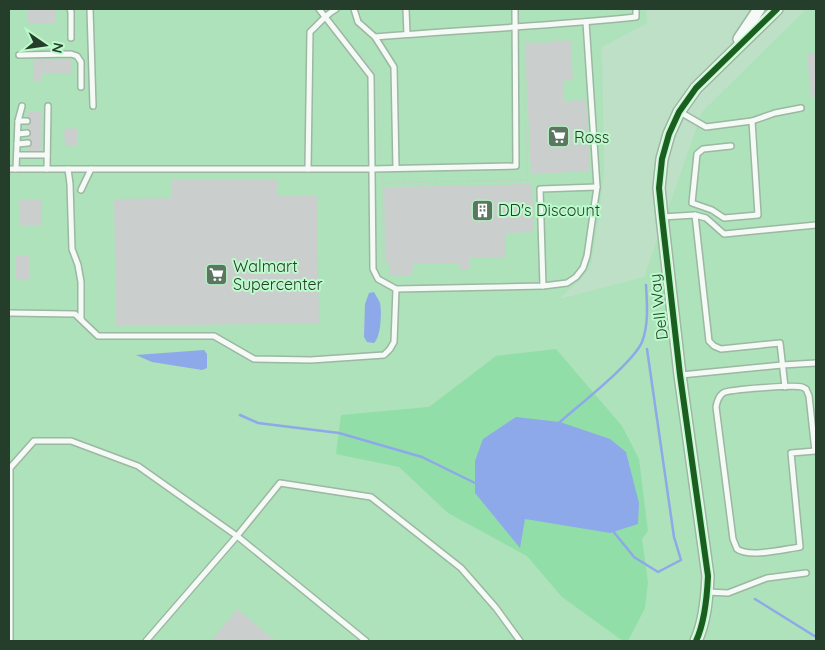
<svg xmlns="http://www.w3.org/2000/svg" width="825" height="650" font-family="Quicksand,sans-serif">
<rect width="100%" height="100%" fill="#bee0c6"/>
<path fill="#ade2ba" d="M9,9H646L647,23L602,47L604,172L599,217L592,259L589,269L581,279L559,299L644,277L702,112L806,9H816V641H9Z"/>
<path fill="#92dea8" d="M556,349L622,426L639,459L648,531L642,539L648,582L645,608L628,641H623L562,597L527,556L448,513L399,467L336,454L341,415L429,407L496,356Z"/>
<g fill="#8ea9e9">
<path d="M374,292C376,296 379,300 380,303C382,313 381,337 374,343L367,342L364,337L365,304L369,293Z"/>
<path d="M204,350L207,354V368L202,370L152,362L136,355Z"/>
<path d="M516,417L560,422L610,439L626,452L639,503L638,524L610,533L525,519L520,548L475,493V461L483,439Z"/>
</g>
<g fill="none" stroke-linecap="round" stroke-linejoin="round">
<g stroke="#8ea9e9" stroke-width="2.5">
<path d="M240,415L258,423L339,433L422,457L477,484"/>
<path d="M559,425L560,422C579,405 633,363 642,342C649,324 647,303 646,285"/>
<path d="M613,531L634,557L658,572L681,560L674,537L647,349"/>
<path d="M755,599L816,637"/>
</g>
</g>
<g fill="#cacecc">
<rect x="28" y="9" width="27" height="14"/>
<path d="M571,41L573,80L563,81L564,101L586,100L590,171L531,174L525,44Z"/>
<path d="M816,53V98H811L807,54Z"/>
<path d="M33,59H71V74H42V81H34Z"/>
<path d="M27,112H41V151H28V147L31,146L32,143L31,140L28,139L31,133L27,129V125L30,124L31,121L27,117Z"/>
<path d="M77,128V146H65L64,129Z"/>
<path d="M277,179V196L317,195L319,323L116,326L114,199L172,198V180Z"/>
<path d="M532,184L534,232L506,233V257L469,258V270H460L459,263L414,264L411,276H390L389,264H385L384,187Z"/>
<path d="M20,200H42L41,225H20Z"/>
<rect x="16" y="255" width="13" height="25"/>
<path d="M237,609L276,641H211Z"/>
</g>
<g fill="none" stroke-linecap="round" stroke-linejoin="round">
<defs>
<g id="service">
<path d="M70,9L71,12V38"/>
<path d="M90,9L93,106"/>
<path d="M354,9L358,22L375,37L394,67L396,168"/>
<path d="M406,9L407,34"/>
<path d="M375,37C462,30 549,26 636,17V9"/>
<path d="M19,55L71,54L77,56L81,62V87"/>
<path d="M680,112L706,127L752,121L758,215L724,218L712,210L692,203L697,154L703,149L731,146"/>
<path d="M18,121H27"/>
<path d="M752,121L775,113L801,108"/>
<path d="M18,134L27,133"/>
<path d="M17,144L28,143"/>
<path d="M17,155H47"/>
<path d="M9,169H372L516,166L515,9"/>
<path d="M16,169L18,121L22,106"/>
<path d="M47,169L48,106"/>
<path d="M68,169L70,184L72,249L78,265L81,282V319"/>
<path d="M308,169L310,32C319,24 325,15 336,9"/>
<path d="M81,190L91,169"/>
<path d="M695,215L709,341L714,346L721,349L780,343L785,387"/>
<path d="M662,217L695,215L706,218L724,234L816,225"/>
<path d="M543,286L540,189L597,187"/>
<path d="M396,289L543,286L567,283L576,277L583,268L587,256L597,187L586,22"/>
<path d="M9,313L75,314L98,336H214L254,359L311,360L384,355L390,349L394,342L396,289L378,279L373,269L371,76L319,9"/>
<path d="M681,375L782,365L816,363"/>
<path d="M815,451L809,396L806,389L802,387C795,385 729,389 723,393C719,396 717,401 716,407L733,539L737,549C749,558 785,549 800,547L791,453L815,451H816"/>
<path d="M707,592L728,593L767,578L806,573"/>
<path d="M10,641V468L34,441H71L138,466L237,536L366,641"/>
<path d="M146,641L237,536L280,483L371,497L461,568L496,608L520,641"/>
</g>
<g id="tertiary">
<path d="M739,39L759,9"/>
<path d="M696,641C705,622 707,598 708,576L680,375L662,217L659,188L662,159L669,134L679,112L696,88L777,9"/>
</g>
</defs>
<use href="#service" stroke="#9cb7a2" stroke-width="8"/>
<use href="#tertiary" stroke="#9cb7a2" stroke-width="14"/>
<g stroke="#c6cfc8" stroke-width="1" stroke-dasharray="4 2.5" stroke-linecap="butt">
<path d="M337,18L339,24"/>
<path d="M523,43L571,40"/>
<path d="M362,53L376,72"/>
<path d="M378,78L380,156L382,160"/>
<path d="M383,175V267"/>
<path d="M422,175V187"/>
<path d="M382,183L528,180L523,47"/>
</g>
<use href="#service" stroke="#f5faf6" stroke-width="5"/>
<use href="#tertiary" stroke="#f5faf6" stroke-width="11"/>
<defs>
<path id="cycleway" d="M696,641C705,622 707,598 708,576L680,375L662,217L659,188L662,159L669,134L679,112L696,88L777,9"/>
</defs>
<use href="#cycleway" stroke="#bdfbcc" stroke-width="9"/>
<use href="#cycleway" stroke="#1b5e20" stroke-width="6"/>
</g>
<defs>
<symbol id="supermarket-square" viewBox="-11 -11 22 22"><rect x="-9" y="-9" width="18" height="18" rx="4" fill="#5b7761" stroke="#bdfbcc"/><path d="M-6-5.5h2.5l.6 2H6L4.5 2H-2.5L-4.4-4H-6ZM-1.5 3.2a1.3 1.3 0 1 0 .1 0ZM3 3.2a1.3 1.3 0 1 0 .1 0Z" fill="#fff"/></symbol>
<symbol id="building-square" viewBox="-11 -11 22 22"><rect x="-9" y="-9" width="18" height="18" rx="4" fill="#5b7761" stroke="#bdfbcc"/><path d="M-4-6H4V6H1V3H-1V6H-4ZM-2.5-4.3h1.7v1.8h-1.7ZM.8-4.3h1.7v1.8H.8ZM-2.5-1h1.7V.8h-1.7ZM.8-1h1.7V.8H.8Z" fill="#fff"/></symbol>
</defs>
<g fill-rule="evenodd">
<use href="#supermarket-square" x="546" y="124" width="25" height="25"/>
<use href="#building-square" x="470" y="198" width="25" height="25"/>
<use href="#supermarket-square" x="204" y="262" width="25" height="25"/>
</g>
<g text-anchor="middle" stroke-width="4" stroke-linejoin="round" paint-order="stroke">
<g font-size="16" fill="#253e2b" stroke="#bdfbcc" text-anchor="start">
<text x="574" y="143">Ross</text>
<text x="498" y="216">DD's Discount</text>
<text x="233" y="272">Walmart<tspan x="233" dy="18">Supercenter</tspan></text>
</g>
<g font-size="16" fill="#253e2b" stroke="#bdfbcc">
<text transform="translate(658 307) rotate(-97)" y="6">Dell Way</text>
</g>
</g>
<rect width="825" height="650" fill="none" stroke="#253e2b" stroke-width="20"/>
<g transform="translate(45 45) rotate(103)" stroke="#bdfbcc" stroke-width="4" paint-order="stroke">
<path d="M0-4L9 19L0 12L-9 19Z" fill="#253e2b"/>
<text y="-8" font-size="14" font-weight="bold" text-anchor="middle" fill="#253e2b">N</text>
</g>
</svg>
